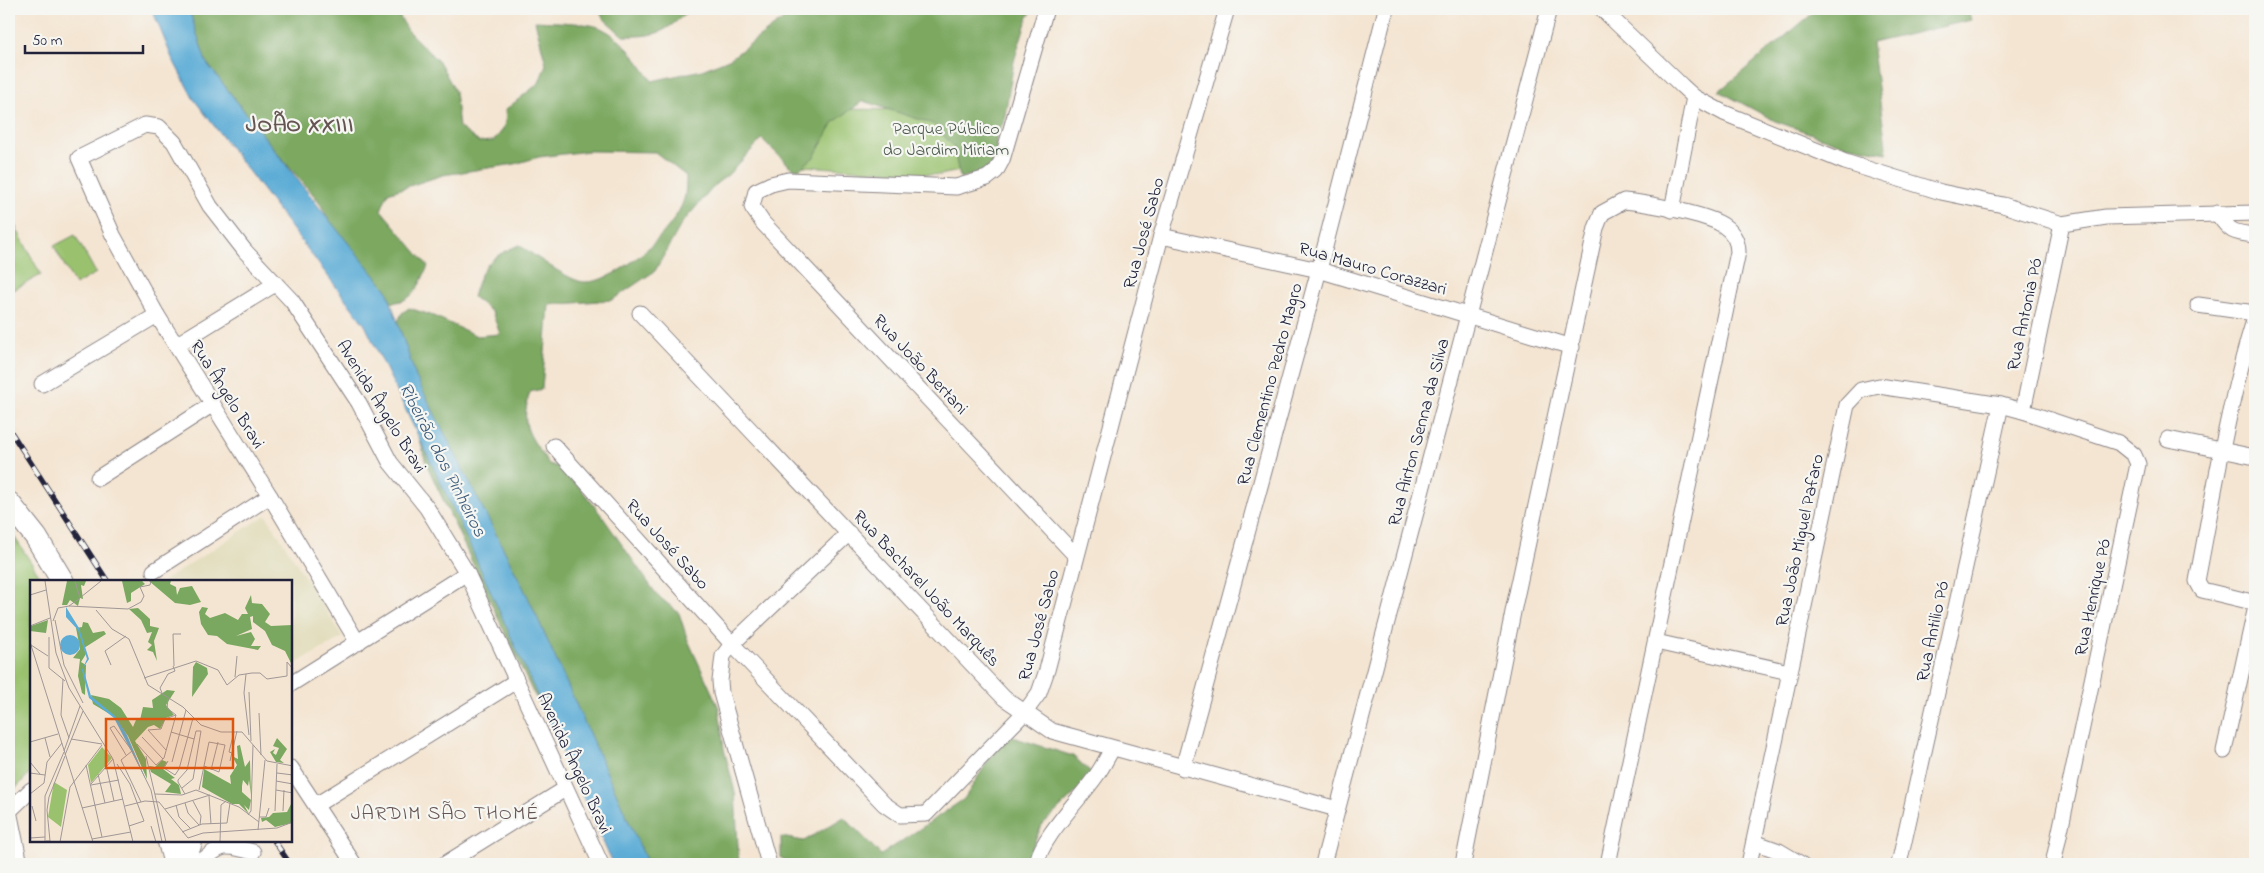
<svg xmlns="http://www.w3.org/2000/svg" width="2264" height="873" font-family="'Indie Flower',sans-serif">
<rect width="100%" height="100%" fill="#f6f6f2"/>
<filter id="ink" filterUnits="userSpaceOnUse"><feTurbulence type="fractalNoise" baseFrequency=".02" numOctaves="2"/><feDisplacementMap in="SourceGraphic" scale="10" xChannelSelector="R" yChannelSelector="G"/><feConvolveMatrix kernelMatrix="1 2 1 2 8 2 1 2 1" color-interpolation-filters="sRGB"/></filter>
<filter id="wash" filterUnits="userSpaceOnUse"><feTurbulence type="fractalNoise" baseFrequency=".0096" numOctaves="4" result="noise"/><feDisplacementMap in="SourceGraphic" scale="20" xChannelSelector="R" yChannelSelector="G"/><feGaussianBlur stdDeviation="1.12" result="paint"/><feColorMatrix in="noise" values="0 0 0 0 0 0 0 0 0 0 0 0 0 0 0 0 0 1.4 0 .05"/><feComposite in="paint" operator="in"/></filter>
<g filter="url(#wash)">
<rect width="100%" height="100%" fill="#f4e5d2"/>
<path fill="#e1dcba" d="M266,515L343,637L291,666V582H162Z"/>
<g fill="#9ac26e" stroke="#5e7254">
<path d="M998,92L959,171L940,175L788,165L802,138L826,109L927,110Z"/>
<path d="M10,216L41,275L9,292V217Z"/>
<path d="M75,235L96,273L75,285L54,246Z"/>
<path d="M9,529L44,582H31V772L9,795Z"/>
</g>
<g fill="#7ba861" stroke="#4e654e">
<path d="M166,9H395L409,32L440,63L455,91L459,127L479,142L493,141C503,131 507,125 505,110L539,83L546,64L535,21C550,22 589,22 601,28C623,38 639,62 652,81L702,70L731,58L797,9H1033L1027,19L1014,61L1004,121L996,136V156L989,172L960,178L953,146L933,124L863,101L834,122L814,157L796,172L762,139L728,175L717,183L682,223L655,271L612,300L549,305L542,389L530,392C519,428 530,435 549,464L566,469L602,516L657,595L679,613L687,638L719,708L724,749L735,792L739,864H625L560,723L543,708L532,691L426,463L412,410L388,342L402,313L409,308L434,316L477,336L500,334L492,312L473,297C482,266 488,258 519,245C533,254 570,282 585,282C618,283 676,229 684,199C686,192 686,184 686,176L655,152L589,151L539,157L515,164L443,175L388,193L381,210L428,266C414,298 410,304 375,303L318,200L195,60Z"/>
<path d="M598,9H690C666,32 658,37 623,36L603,18Z"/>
<path d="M1818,9H1968L1971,20L1872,43L1887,153L1843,145L1775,121L1719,91Z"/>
<path d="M1009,736L1073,756L1092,773L1086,783L1042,825L1025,864H792L781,858V837L804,841L844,817L881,855L964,799L990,758Z"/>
</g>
<path fill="#5cacd6" stroke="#3f6788" d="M152,9H189L206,62L326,216L387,290L416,377L527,595L648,864H613L457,517L365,325L193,98L172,58Z"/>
</g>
<g filter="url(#ink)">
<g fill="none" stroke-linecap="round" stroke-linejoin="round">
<defs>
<g id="minor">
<path d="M1046,9L1002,160L996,171L987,178L956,187L788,180L771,184L756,191L752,207L763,223L1076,556"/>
<path d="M1602,9L1682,86L1694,97L1724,113L1845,162L1941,192L2003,205L2062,224L2106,217L2255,213"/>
<path d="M1672,210L1694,97"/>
<path d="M2217,213C2230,232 2233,233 2255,235"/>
<path d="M1161,236L1319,270L1572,347"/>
<path d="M2198,305L2255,313"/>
<path d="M640,313L1004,698L1052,731L1337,809"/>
<path d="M176,345L275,284"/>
<path d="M42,384L157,315"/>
<path d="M2023,411L2062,224"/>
<path d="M2168,439L2255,457"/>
<path d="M554,446L732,644L884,804L900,815L926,814L1025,712L1039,693L1047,670L1161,236L1227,9"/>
<path d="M98,478L213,404"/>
<path d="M154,571L270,496"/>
<path d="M2248,601L2202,590L2197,581C2214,493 2228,403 2255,317"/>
<path d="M1656,642L1789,672"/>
<path d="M358,643L270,496L157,315L113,235L79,158L145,125L159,127L174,142L210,206L245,251L292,301L359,403L390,462L427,508L467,573L601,864"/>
<path d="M291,684L467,573"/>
<path d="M2224,751L2255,611"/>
<path d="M291,768L354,864"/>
<path d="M1183,768L1319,270L1386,9"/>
<path d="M316,805L516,681"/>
<path d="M9,811L20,864"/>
<path d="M9,811L31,790"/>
<path d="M1754,842L1779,851L1801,864"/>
<path d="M198,864C222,845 222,843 253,852"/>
<path d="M445,864L565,789"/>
<path d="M769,864L721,693L720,681L723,656L732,644L849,533"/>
<path d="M1037,864C1039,840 1081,798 1096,776C1102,768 1107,758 1112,749"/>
<path d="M1323,864L1549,9"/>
<path d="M1463,864L1514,607L1596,228L1602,213L1624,201C1645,203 1708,214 1724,226C1733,232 1738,242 1738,252L1608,864"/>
<path d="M1749,864L1847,405L1861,390L1879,386L2001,405L2023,411L2119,443L2134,455L2138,464L2053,864"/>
<path d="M1899,864L2001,405"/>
</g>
<g id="primary">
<path d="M9,503L36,537L63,582"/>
<path d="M169,842L175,864"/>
<path d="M184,864L191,842"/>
</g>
</defs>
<use href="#minor" stroke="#8b8486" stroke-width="17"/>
<use href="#primary" stroke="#8b8486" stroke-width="24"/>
<use href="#minor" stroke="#fff" stroke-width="15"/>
<use href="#primary" stroke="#fff" stroke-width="22"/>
<defs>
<g id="rail">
<path d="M9,429L108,582"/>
<path d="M275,842L290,864"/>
</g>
</defs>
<use href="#rail" stroke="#22223b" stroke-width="5.5"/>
<use href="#rail" stroke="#f6f6f2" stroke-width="4" stroke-dasharray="11" stroke-linecap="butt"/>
</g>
</g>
<g text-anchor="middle" stroke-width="4.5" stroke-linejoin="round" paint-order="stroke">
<g font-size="18" fill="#4c5a4d" stroke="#f6f6f2">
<text x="946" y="134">Parque Público<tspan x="946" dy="21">do Jardim Miriam</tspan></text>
</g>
<g font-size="18" fill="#22223b" stroke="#f6f6f2">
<text transform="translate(1143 233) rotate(-75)" y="6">Rua José Sabo</text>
<text transform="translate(1373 268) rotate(16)" y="6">Rua Mauro Corazzari</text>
<text transform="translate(2024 314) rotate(-78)" y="6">Rua Antonia Pó</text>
<text transform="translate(921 364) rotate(47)" y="6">Rua João Bertani</text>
<text transform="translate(1269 384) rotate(-75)" y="6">Rua Clementino Pedro Magro</text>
<text transform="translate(228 394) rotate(58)" y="6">Rua Ângelo Bravi</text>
<text transform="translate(382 406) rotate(58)" y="6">Avenida Ângelo Bravi</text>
<text transform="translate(1418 432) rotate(-75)" y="6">Rua Airton Senna da Silva</text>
<text transform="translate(1799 540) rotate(-78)" y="6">Rua João Miguel Pafaro</text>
<text transform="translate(668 544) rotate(48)" y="6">Rua José Sabo</text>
<text transform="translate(927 588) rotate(47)" y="6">Rua Bacharel João Marquês</text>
<text transform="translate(2092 597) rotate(-78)" y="6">Rua Henrique Pó</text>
<text transform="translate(1038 625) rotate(-75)" y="6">Rua José Sabo</text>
<text transform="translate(1932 631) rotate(-78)" y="6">Rua Antilio Pó</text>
<text transform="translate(575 763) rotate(65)" y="6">Avenida Ângelo Bravi</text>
</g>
<g font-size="19" font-style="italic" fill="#395979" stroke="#f6f6f2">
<text transform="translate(444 459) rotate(63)" y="7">Ribeirão dos Pinheiros</text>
</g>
<g font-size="20" letter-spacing="1" fill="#655552" stroke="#f6f6f2">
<text x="445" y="819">JARDIM SÃO THOMÉ</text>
</g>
<g font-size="22" font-weight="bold" letter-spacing="1" fill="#655552" stroke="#f6f6f2">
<text x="300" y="131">JOÃO XXIII</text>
</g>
</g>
<g transform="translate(30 580)">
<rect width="262" height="262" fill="#f4e5d2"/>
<path d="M72,167L82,178L61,203L58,185ZM24,202L37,210L31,247L18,237Z" fill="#9ac26e"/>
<path d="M37,1H56L54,6L51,5L53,19L50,18L48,26L40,20L37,25H32ZM92,1H112L115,4L101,13V21L97,23ZM119,1H141L140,4L146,7L147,15L150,8L162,6L171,22L160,25L145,23ZM221,15L222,23L232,24L240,34L235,42L241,46L262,45V85L255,71L242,65L235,51L223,42V36L220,37L222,49L206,56L221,52L225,59L221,66H231L228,70L197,64L187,56L178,55L171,44L169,32L172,27L178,28L175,34L180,38L195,33L208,40L212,34H218L215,28ZM108,28L120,39V46L129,48L124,61L127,81L123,72L117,70L122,65L118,62L122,52L117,53L111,40L99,29ZM18,40L16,53L0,51L1,46ZM53,42L58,43L63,53L74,51L76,54L54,68L56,74L51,82L56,85L55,115L52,113L48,96L50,79L43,78L50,69L46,48L52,47ZM166,82L177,88L178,94L162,117L163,87ZM137,110L145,111L136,125L144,135L136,138L130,149L124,145L118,147L105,161L116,179L117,199L98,156L83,136L63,124L61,115L79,119L91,128L103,147L106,140H110L113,127L123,128L122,120ZM247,158L257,169L250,180L254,183L246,182L240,172L245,169L243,173L246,175L249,168L243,166ZM210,165L215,187L220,180L221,215L219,200L218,206L213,200L212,206V212L221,220L219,230L214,225L219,234L209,224H202L172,207L174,189L201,204L200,196L207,185L202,176L208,179L207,166ZM132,180L137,182L133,189L145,198L141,199L149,205L151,214L135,212L141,204L121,192L119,186L125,187ZM262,222V243L245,247L236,240L232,242L231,238L239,237L243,233L257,232Z" fill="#7ba861"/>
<path d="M36,27L49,48L59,79L53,88L61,116L85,136L97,155L116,200L84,138L59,118L52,90L57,79L48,50L36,37ZM30 65a10 10 0 1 1 20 0a10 10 0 1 1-20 0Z" fill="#5cacd6"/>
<path fill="none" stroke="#a09796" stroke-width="1" d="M15,1L26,73L39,108L83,179L103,262M0,15L16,10M51,17L71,1M39,26L98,29L111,22L114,16L110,7L120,5L121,1M66,30L82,49L99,59L118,105L153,127L171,145L191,152H212L237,181L263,186M25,40L34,85L53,123M23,41L28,28L39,26L50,18L45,1M0,46L20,38M19,57V88L35,101M0,62L63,262M1,65L18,76M81,85L75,71L96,56M144,86L143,54H151M216,94L214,113L219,155M205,97L207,76M114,98L166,81L188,90L197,105L209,95L222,93H230L237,99L257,96V82L263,89M33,99L31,135L39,158M219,112L221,161M132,113L130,108L138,94L145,91L143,86M229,133L231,175M118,150L131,149L135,139L146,135M118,150L136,170M141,152L164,159M112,157L133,179M15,158L20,177M41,159L72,164M0,162L28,154M107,164L126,185L134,178L146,135L137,128L138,119M34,171L50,126M102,171L91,180L111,222M202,173L199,172L204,152M35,175L53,131M96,175L80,148L84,146L102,171L121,210L132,262M116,176L136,262M138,181L134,188L145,195L149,189L163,138M200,181L207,151M0,182L10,194M142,182L156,130M87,184L100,204L114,241L99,246M56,185L72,257M76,185L84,221M181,190L188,162M0,193L15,195M247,193L263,195M68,194L75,223M246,201L263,204M61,204L83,179M61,205L89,200M152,208L163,199L171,151H166L157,190L148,200V202L155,214M169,210L179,162L195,165L189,192L174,186M246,210L263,213M0,214L14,203L17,182L32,163M125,214L152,215L166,210L209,227L229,242M179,216L181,244M163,221L171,236L170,245M155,223L158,233L169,245M146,225L149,237L161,249M2,226L6,241M95,226L115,221L129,222L158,258M52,228L93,219M135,229L180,215M245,231L247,184M253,231L254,210M218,235L221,231L223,165M229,237H236L239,228M121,246L126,262M228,250L235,180M152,252L172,244L197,243L200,223M0,258L15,257M158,258L173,253L247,248L263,242M62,259L101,252M16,261H20L17,230L19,217L35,176M15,262V216L34,172M30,262L40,207L72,165M190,262L191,225L196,221"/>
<path fill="#de560e" fill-opacity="0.15" stroke="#de560e" stroke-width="2.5" d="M76,139H203V188H76Z"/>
<rect width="262" height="262" fill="none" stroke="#22223b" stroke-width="2.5"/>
</g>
<rect width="2264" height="873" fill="none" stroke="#f6f6f2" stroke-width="30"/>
<path d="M25 45v8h118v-8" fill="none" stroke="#22223b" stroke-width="2.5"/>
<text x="32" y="45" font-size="15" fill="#22223b" stroke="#f6f6f2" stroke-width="4" paint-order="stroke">50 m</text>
</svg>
